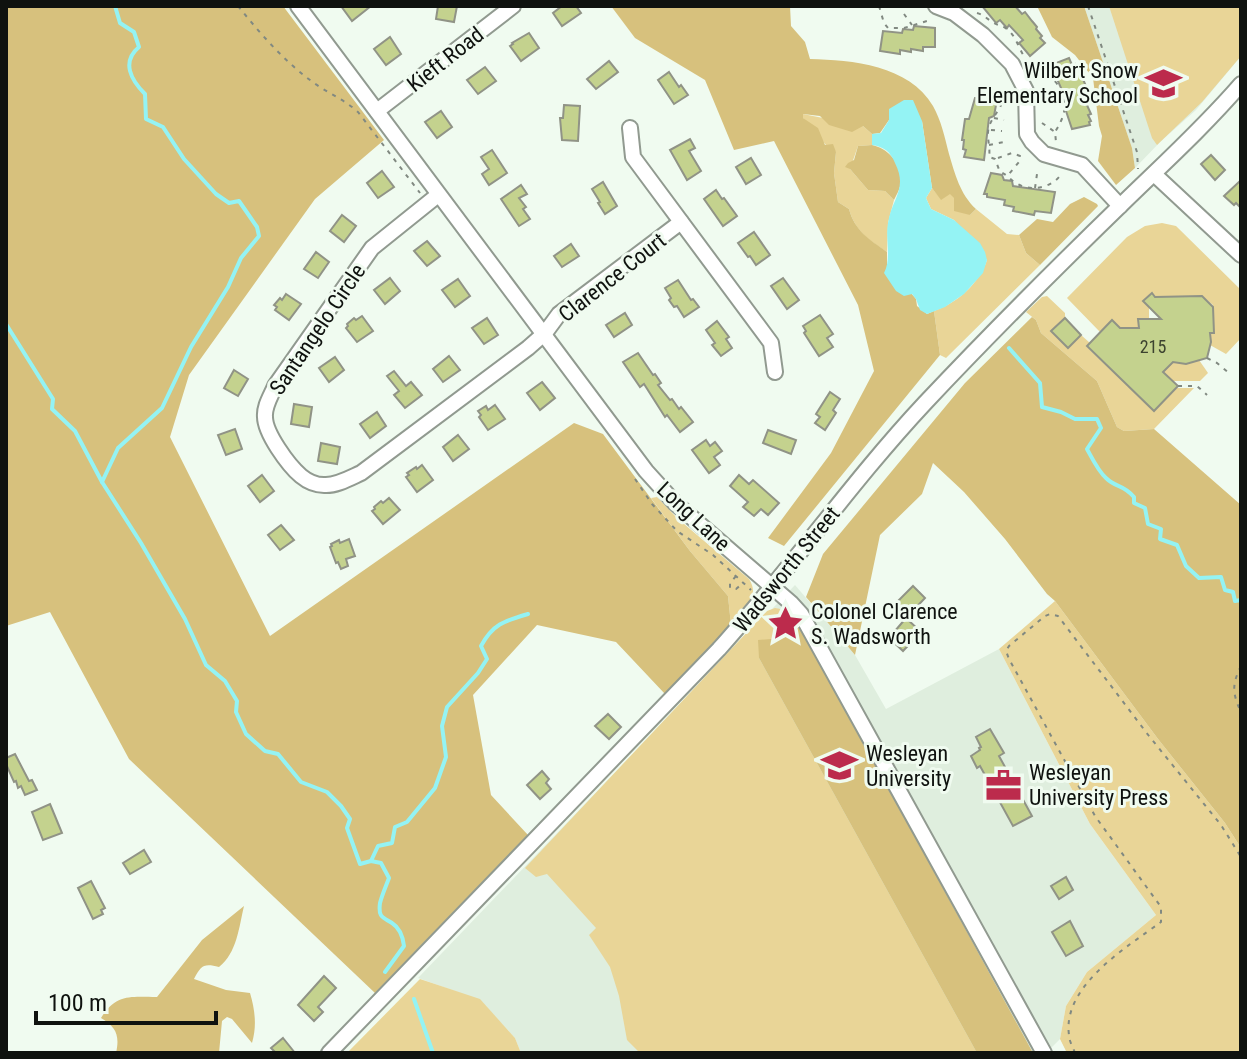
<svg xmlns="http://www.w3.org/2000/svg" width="1247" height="1059" font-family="'Roboto Condensed',sans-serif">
<rect width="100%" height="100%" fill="#f0fbf0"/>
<g fill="#dfeede">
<path d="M1084,6H1241V56L1196,110L1161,141L1135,168L1132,148Z"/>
<path d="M795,585L855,655L886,709L999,649L1090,824L1156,915L1087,972L1066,1006L1060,1039L1046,1053H521L515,1038L480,1000L418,978Z"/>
</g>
<g fill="#e9d597">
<path d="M1109,6H1241V56L1202,102L1157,145L1152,138Z"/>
<path d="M803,114L863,126L872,134V145L858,146L850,169L868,190L885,191L894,200L888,223L887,252C869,240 855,231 849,209L838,202L834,173L836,152L826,145L803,118Z"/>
<path d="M932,188L941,199L950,193L970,215L976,209L1007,234L1019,235L1026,253L1040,265L946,358L940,355L934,311C957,303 979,284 987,260L954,220L931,209L926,198Z"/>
<path d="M1162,223L1176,226L1241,290V338L1226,354L1210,345V333L1213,332V305L1202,296L1155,297L1151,293L1144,301L1149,307V318L1139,320V328H1130V337L1112,320L1100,332L1067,298L1127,237L1145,226Z"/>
<path d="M1047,296L1065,313V318L1052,332L1068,348L1081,335L1090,343L1087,347L1154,411L1177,388H1194L1154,429L1124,431L1117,427L1097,381L1041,333L1036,320L1026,312L1042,297Z"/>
<path d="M1199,360L1208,373L1200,381H1173L1163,372L1173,362Z"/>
<path d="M657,497L677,518L749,579C761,598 744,610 731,625L728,596L690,551L651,498Z"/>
<path d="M1055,601L1158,739L1225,823L1241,848V1053H1067L1060,1039L1066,1006L1087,972L1156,915L1090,824L999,649Z"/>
<path d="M775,608C787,609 793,618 800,626L759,658L977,1053H640L627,1040L619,996L610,967L589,935L596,928L547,874L536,877L525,868L767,611Z"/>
<path d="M420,979L480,999L515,1038L521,1053H347Z"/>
</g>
<g fill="#d7c17d">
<path d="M6,6H283L384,140L315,199L189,375L170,437L270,636L574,423L603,434L690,551L728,596L731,625L665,694L616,642L537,625L473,695L491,795L528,835L375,993L129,759L50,612L6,626Z"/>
<path d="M611,6H790L791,26L805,42L810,59C852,60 909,65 933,106C941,120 945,138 949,154C955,174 960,194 976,209L970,215L954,211V198L950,194L941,200L932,188L922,121L889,120L880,133L872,134L863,126L852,132L829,125L820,116L803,114V118L818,128L825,145L833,144L836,152L834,173L838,202L849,209C855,231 869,239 887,252V265L916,299L917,306L927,314L934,311L940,355L784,546L768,538L831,453L874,371L858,305L774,141L734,150L705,80L635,38Z"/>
<path d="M1037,6H1084L1132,148L1135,168L1116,185L1098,161L1102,136L1099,126L1093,78L1075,55L1052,37Z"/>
<path d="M872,145C887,148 901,162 901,180C901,187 897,194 894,200L885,191L868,190L850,169L845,167L848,163L854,160L858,146Z"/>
<path d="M1084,197L1097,204L1098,206L1040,265L1026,253L1019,235L1037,219L1053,222L1070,204Z"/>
<path d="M1032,317L1036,320L1041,333L1097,381L1117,427L1124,431L1154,429L1241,505V848L1225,823L1158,739L1055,601L1047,594L1005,539L964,492L933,463L922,494L880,535L855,655L806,597L823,554L965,383Z"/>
<path d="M800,626L1033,1053H977L759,658L758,640L784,638Z"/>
<path d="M244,906C239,927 237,953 219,967C203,963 201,966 194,979L226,990L250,993C255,1010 257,1026 252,1043L232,1019L227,1017L222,1021L219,1053H116C120,1035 116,1027 101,1018C116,993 132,997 157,997L202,940Z"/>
</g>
<path fill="#94f3f4" d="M904,100H913L922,121L932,188L926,198L931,209L954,220L980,243L985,252L987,260L983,273L964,294L945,307L927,314L920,310L916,299L912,294L904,296L896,291L884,273C892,258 885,239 888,223C892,198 908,189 895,163C890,151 884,147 872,145V134L881,133L889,120V109Z"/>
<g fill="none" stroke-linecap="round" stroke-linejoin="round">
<g stroke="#94f3f4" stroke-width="4">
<path d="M6,324L53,399L52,409L75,431L102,482L141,543L185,619L206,665L225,681L237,701L236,712L246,734L265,751L278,754L301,782L327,792L341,806L350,819L347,828L360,864L371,861L381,863L389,878C386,886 382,895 380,903C378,918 383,917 392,923C400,928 403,938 404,946L385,972"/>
<path d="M1009,348L1040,383L1042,407L1061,412L1075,419H1097L1101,428L1087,449C1092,458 1098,471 1106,478C1116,488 1123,484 1134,497V503L1145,508L1148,524L1161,529L1160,539L1177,545L1186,566L1199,578L1221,577L1225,590L1233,592L1235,601L1241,600"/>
<path d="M102,482L118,448L162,408L191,347L228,287L241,258L259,236L257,227L239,201L229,203L216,194L184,159L163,127L146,119L145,94C131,80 121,62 139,47L134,32L120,23L115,6"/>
<path d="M371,861L378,846L392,843L395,827L407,822L435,788L446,757L442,726L447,707L478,673L487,659L481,646C493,624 504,621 528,614"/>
<path d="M414,999L433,1053"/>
</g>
</g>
<g fill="#c4d28e" stroke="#909386" stroke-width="2">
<path d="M341,6H371L352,21Z"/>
<path d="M438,6H457L454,22L436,19Z"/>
<path d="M562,6H576L581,13L562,26L553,13Z"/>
<path d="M982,6H1015L1022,14L1025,12L1032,21L1037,27L1036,29L1042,36L1040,38L1045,43L1030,56L1019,43L1023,40L1009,25L1007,28L1000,20L996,23Z"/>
<path d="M914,26L935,28V47H923V51L911,49V52L900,50V54L880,51L883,31L902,33L903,29L913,30Z"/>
<path d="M529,33L539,48L521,61L510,46L513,44L512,43Z"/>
<path d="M390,37L401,54L386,65L374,49Z"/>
<path d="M1069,58L1072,65L1075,64L1078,72H1080L1088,91L1085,92L1088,102L1086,103L1091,114L1088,115L1091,121L1089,122L1090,125L1072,129L1065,108L1068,104L1051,65Z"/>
<path d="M609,61L618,72L596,89L587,79Z"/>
<path d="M485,67L496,81L478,94L467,80Z"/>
<path d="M669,72L679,87L681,85L688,95L674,104L658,80Z"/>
<path d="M981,89L998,94L994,116L989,118L984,160L964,157L966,150L963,149L964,140H962L965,119H969L975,98H977L978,91L981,92Z"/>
<path d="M564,105L580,106L578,141L562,140L560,118H563Z"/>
<path d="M441,111L452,127L437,138L425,122Z"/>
<path d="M690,139L695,148L689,151L701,171L687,180L670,150Z"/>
<path d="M492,150L507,173L489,185L482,174L489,169L481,157Z"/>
<path d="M1211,155L1225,170L1215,180L1201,164Z"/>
<path d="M751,158L761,175L746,184L736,167Z"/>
<path d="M382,171L394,187L378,198L367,183Z"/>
<path d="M991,173L1002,175L1004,180L1012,181L1013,186L1055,192L1051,213L1035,211L1034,215L1013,211L1014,207L1004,205L1005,200L987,197V194H984Z"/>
<path d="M1241,180V208L1236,203L1234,205L1224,196Z"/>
<path d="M603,182L617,206L605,214L598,203L600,202L592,189Z"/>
<path d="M521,185L527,194L519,198L526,207L523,209L530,219L519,226L501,199Z"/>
<path d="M716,190L722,199L724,198L737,216L723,226L704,199Z"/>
<path d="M342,215L356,226L344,242L330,231Z"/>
<path d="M754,232L770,255L756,265L750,256L748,257L738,243Z"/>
<path d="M427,241L440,256L427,266L414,251Z"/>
<path d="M571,244L579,256L562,267L554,256Z"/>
<path d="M316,252L329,262L318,278L304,269Z"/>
<path d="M390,278L400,291L385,304L374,290Z"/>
<path d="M783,278L799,300L787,309L771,286Z"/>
<path d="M458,279L470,296L455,307L442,290Z"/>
<path d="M678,280L691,300L693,299L699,307L684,317L677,306L674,307L669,300L671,298L665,288Z"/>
<path d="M1152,293L1155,297L1202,296L1213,307L1214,333H1210L1211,342L1207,358L1186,364L1173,362L1163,372L1178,386L1154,411L1087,346L1112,320L1120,328H1139L1138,319H1161L1143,301Z"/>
<path d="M286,294L301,304L289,320L275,310L277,307L274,305L280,298L282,300Z"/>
<path d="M625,313L632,325L614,337L606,325Z"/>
<path d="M820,315L833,334L827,338L833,347L819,356L804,333L806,331L803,326Z"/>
<path d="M362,316L373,331L357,342L346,328L348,326L347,324L354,318L356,320Z"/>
<path d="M487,318L498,335L484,344L472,328Z"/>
<path d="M1065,318L1081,335L1068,348L1051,331Z"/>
<path d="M717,321L729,337L726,339L732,348L721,356L712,345L715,343L706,330Z"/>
<path d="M638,353L653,375L655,374L661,383L658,385L670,400L672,399L679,409L681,407L693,422L680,432L667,415L665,417L644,384L640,387L623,362Z"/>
<path d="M449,356L460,370L443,382L433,369Z"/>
<path d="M335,357L344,370L329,382L319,368Z"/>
<path d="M234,370L248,379L238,396L224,388Z"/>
<path d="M394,371L406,386L411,382L422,395L405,408L394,395L399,391L387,376Z"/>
<path d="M542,382L555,398L540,410L527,393Z"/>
<path d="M830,392L840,399L833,410L836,413L825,430L815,423L820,417L816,414Z"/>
<path d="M294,404L312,407L309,427L291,424Z"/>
<path d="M495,405L505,419L488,430L479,417L481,415L478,411L486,406L488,410Z"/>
<path d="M377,412L386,426L370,438L360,424Z"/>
<path d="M235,429L242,449L226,455L218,435Z"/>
<path d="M768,430L796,440L791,454L763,443Z"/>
<path d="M458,435L469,449L453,461L443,447Z"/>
<path d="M706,440L710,446L715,442L722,451L714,457L720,465L709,473L692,450Z"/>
<path d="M321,443L340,447L337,464L318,461Z"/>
<path d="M422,465L433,480L417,492L406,477L409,475L407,473L416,467L417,469Z"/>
<path d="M262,475L274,491L260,502L248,486Z"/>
<path d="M739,475L749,484L753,480L779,503L768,515L761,509L754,516L743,507L748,502L730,486Z"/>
<path d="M389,498L400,510L383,524L372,511L375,509L374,507L381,501L383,503Z"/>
<path d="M281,525L294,540L280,550L268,535Z"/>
<path d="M349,539L355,556L346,559L348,566L341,569L338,562L336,563L330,547L332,546L331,544L339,540L340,543Z"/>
<path d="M913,586L925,598L907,617L895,604Z"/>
<path d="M906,618L921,632L903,651L889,638Z"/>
<path d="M608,714L621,727L609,739L595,726Z"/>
<path d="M990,729L1004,753L999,756L1032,816L1013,826L980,766L977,768L971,756L980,750L979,748L981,747L976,737Z"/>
<path d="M15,754L29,781L32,780L37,790L25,795L21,786L18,788L16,781L14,782L6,764V758Z"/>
<path d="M542,771L549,779L546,783L551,789L540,799L527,785Z"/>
<path d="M50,804L62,833L43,840L32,812Z"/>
<path d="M144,850L151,862L130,874L123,863Z"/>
<path d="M1066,877L1073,890L1059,899L1051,886Z"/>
<path d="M91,881L105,908L101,910L103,914L93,919L78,888Z"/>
<path d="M1070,921L1083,946L1066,956L1052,932Z"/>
<path d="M324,976L336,988L318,1007L323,1012L314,1021L298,1005Z"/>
<path d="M283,1038L295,1053H276L271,1048Z"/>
</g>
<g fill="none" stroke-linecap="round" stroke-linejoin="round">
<defs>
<g id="minor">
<path d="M298,6L646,471L675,503L791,603L801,614L1044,1053"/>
<path d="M936,6L954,13L983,35L1012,64L1026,91L1027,134L1032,142L1044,154L1082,165L1120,206"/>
<path d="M377,111L513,6"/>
<path d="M630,128L633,157L771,343L775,372"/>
<path d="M1154,174L1241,255"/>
<path d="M438,195L372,248L275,386C271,396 264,406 265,417C265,433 288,465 301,476C307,481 316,485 324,485C336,486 350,478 361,473L528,348L545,333L559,314L681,222"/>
<path d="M329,1053L719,649C791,569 852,481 925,403C989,335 1055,269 1122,204C1162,165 1204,127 1241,84"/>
</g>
</defs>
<use href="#minor" stroke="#919a90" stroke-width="18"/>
<g stroke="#818981" stroke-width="2" stroke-dasharray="4 6" stroke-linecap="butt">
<path d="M238,6C259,32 283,60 310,80C325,92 344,99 358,112L420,193"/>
<path d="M879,6L884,23L888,28H904L927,21L928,18"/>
<path d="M1088,6L1137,152L1138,169"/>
<path d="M977,13C984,15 987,19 994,23C1002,27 1000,24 1007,29C1016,36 1019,49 1025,58"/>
<path d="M904,14L912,25"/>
<path d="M1031,67L1039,66C1064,87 1074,102 1055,132"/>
<path d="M1009,97L1003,100C1000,110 994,115 990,124C985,135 991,146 989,157L995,159L1000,172C1008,175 1009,179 1016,183C1029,192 1050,188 1059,177"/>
<path d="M994,118L1004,120"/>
<path d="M1042,123L1055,132L1056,142"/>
<path d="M991,130L1002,131"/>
<path d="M989,145L1004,142"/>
<path d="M998,158L1012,153L1020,156L1019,162L1009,174"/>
<path d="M1035,188L1037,174"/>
<path d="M1207,358L1217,363L1229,373"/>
<path d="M1178,386H1197L1207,395"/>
<path d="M635,479L652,504L677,531L713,555L751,590"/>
<path d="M736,576L730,583V588L736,589L742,584"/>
<path d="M1241,666C1232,684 1232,693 1241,712"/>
<path d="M1075,1053C1073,1047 1069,1041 1069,1035C1062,986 1127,947 1161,922V907L1095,816L1009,659L1006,651L1009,646L1045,616L1050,614L1058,616L1149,736L1221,825L1241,857"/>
</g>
<use href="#minor" stroke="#fff" stroke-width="14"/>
</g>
<defs>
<symbol id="school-bare" viewBox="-9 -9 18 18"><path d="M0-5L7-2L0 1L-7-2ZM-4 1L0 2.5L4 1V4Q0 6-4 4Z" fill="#bc2b4c" stroke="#f0fbf0" stroke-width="2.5" paint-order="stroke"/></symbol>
<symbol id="sight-bare" viewBox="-9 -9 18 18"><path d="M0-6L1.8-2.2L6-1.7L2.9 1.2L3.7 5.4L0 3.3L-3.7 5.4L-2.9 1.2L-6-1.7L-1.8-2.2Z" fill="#bc2b4c" stroke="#f0fbf0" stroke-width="2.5" paint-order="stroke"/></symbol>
<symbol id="university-bare" viewBox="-9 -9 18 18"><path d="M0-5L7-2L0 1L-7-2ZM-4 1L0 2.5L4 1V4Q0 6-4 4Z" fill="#bc2b4c" stroke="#f0fbf0" stroke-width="2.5" paint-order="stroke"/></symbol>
<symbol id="office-bare" viewBox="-9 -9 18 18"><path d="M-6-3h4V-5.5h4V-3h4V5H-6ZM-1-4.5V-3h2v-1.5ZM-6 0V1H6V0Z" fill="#bc2b4c" stroke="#f0fbf0" stroke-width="2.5" paint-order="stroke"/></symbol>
</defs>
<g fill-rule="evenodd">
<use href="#school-bare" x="1138" y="58" width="51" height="51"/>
<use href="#sight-bare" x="760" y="598" width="51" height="51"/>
<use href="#university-bare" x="814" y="740" width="51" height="51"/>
<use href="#office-bare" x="978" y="760" width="51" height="51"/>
</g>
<g text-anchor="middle" stroke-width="6" stroke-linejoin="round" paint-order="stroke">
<g font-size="18" fill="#3c422f">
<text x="1153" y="353">215</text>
</g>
<g font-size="22" fill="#0f120f" stroke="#f0fbf0">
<text transform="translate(445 59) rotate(-38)" y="8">Kieft Road</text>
<text transform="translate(612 277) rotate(-38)" y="8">Clarence Court</text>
<text transform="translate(317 329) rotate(-56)" y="8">Santangelo Circle</text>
<text transform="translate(694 516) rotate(43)" y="8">Long Lane</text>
<text transform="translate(786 569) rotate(-51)" y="8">Wadsworth Street</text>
</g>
<g font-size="22" fill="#0f120f" stroke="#f0fbf0" text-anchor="start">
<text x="1138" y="78" text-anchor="end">Wilbert Snow<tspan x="1138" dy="25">Elementary School</tspan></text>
<text x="811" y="619">Colonel Clarence<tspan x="811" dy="25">S. Wadsworth</tspan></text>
<text x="866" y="761">Wesleyan<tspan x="866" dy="25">University</tspan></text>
<text x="1029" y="780">Wesleyan<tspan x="1029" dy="25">University Press</tspan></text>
</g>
</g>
<rect width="1247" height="1059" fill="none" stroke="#0f120f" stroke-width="16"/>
<path d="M36 1011v12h180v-12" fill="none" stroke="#0f120f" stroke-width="4"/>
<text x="48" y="1011" font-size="24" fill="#0f120f" stroke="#f0fbf0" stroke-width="6" paint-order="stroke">100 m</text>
</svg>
